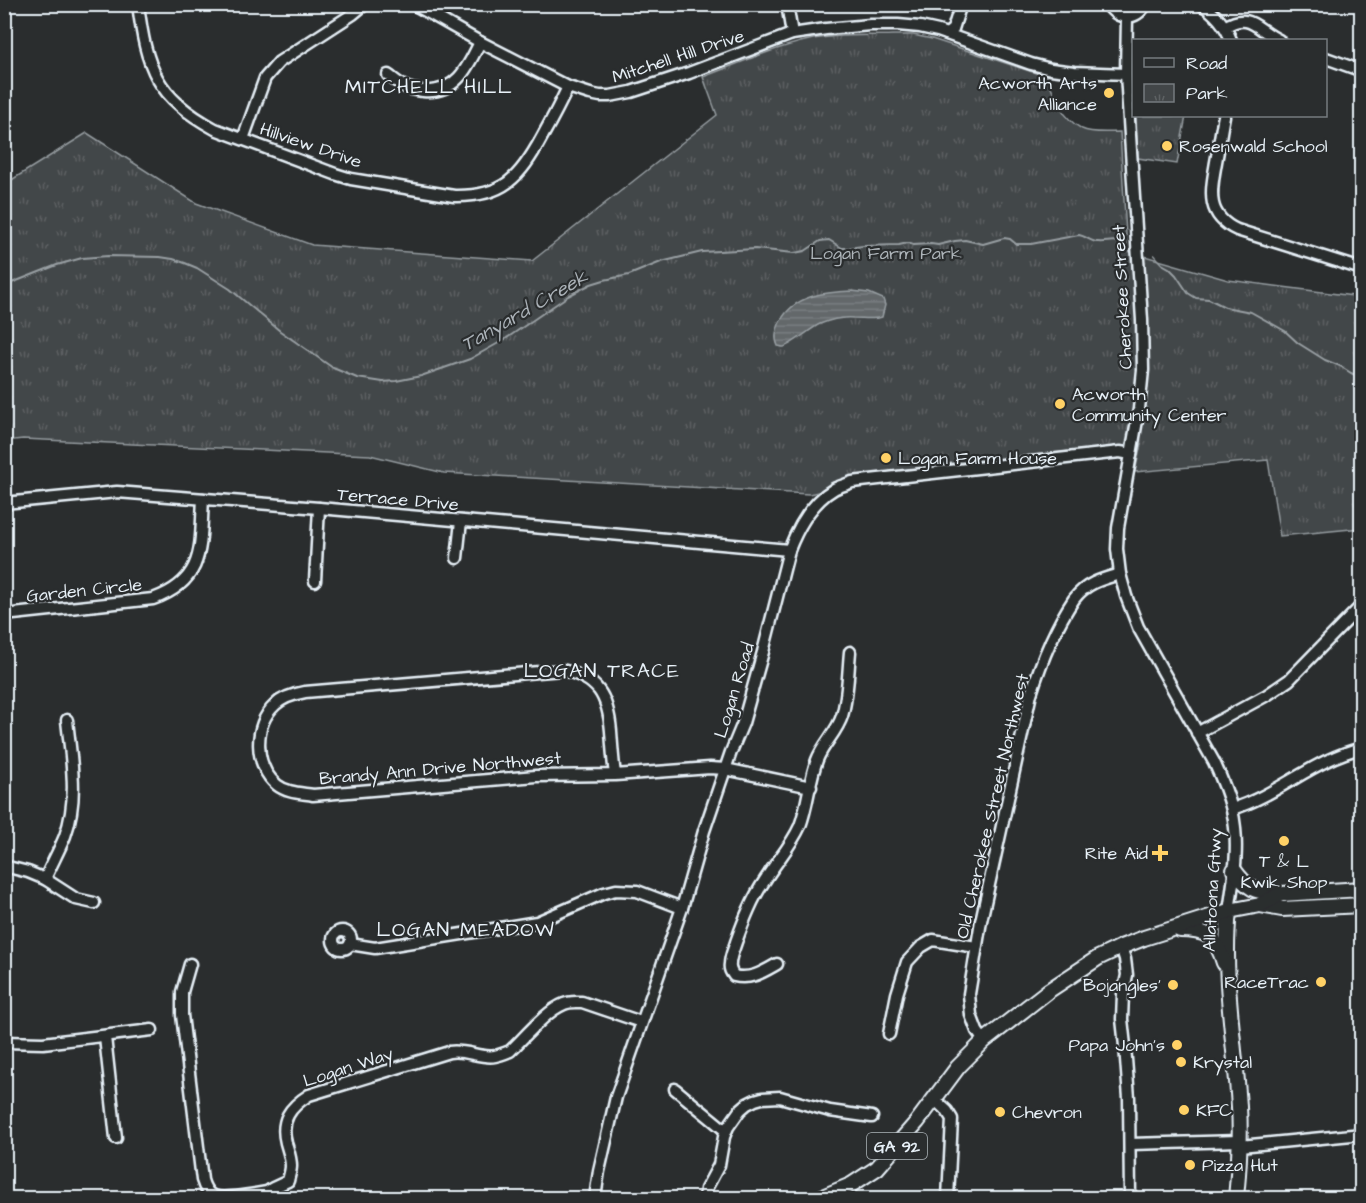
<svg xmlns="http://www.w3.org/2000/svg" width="1366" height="1203" font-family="'Architects Daughter',sans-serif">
<defs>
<pattern id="park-tufts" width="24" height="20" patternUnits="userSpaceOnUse" patternTransform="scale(1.5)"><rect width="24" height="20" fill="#424648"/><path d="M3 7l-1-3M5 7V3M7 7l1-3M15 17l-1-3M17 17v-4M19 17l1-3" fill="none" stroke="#5d6163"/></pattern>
<pattern id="water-rules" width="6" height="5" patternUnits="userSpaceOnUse" patternTransform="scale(1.5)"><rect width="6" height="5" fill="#63686b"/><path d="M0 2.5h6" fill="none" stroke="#797e81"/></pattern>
</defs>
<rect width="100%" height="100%" fill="#2a2d2e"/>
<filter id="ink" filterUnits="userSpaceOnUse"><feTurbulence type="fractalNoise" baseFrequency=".0167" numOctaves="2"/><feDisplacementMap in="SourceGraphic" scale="12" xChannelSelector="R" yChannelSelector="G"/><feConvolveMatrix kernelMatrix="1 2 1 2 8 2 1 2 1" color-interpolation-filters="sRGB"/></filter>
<g filter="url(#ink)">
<g fill="url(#park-tufts)" stroke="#959ca0" stroke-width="1.5">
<path d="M893,35H913L932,39L1048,77C1054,97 1062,118 1082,129C1092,134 1109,132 1120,132L1127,251L1228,280L1361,297V528L1280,536L1268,460L1135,472L1141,444L942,464L809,494L444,473L370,455L23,439L5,441V184L87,133L196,203L312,245L532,261L717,115L703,77C738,64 773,48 809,40C836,34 866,36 893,35Z"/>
<path d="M1136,116H1186L1177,164L1138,158Z"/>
</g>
<path fill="url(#water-rules)" stroke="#989fa3" stroke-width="1.5" d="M852,291L869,293L883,299L885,305L882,317C872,320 863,318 853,318C841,317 830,320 820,324C811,328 789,347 783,347C781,347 780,346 778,346C774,337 776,331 780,322C794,295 824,292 852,291Z"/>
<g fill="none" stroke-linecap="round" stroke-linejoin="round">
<g stroke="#989fa3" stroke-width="2">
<path d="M1154,255L1162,264L1169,268L1176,275L1188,293L1196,298L1209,299L1225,307L1251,312L1285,331L1298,343L1325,360L1340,366L1351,373L1362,378"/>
<path d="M4,286L57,265L82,258L108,256L160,257L173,259L185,263L197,268L230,289L280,331L333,368L357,378L383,382L396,381L421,376L470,359L504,340L568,296L591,284L604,280L629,275L661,262L702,252L755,249L794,253L805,251L820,241L829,240L842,248H848L863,246L899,245L908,243L913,245L931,244L938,245L955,241L965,240L983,244L1004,238L1010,239L1016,244H1031L1079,235C1086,236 1091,242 1098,242C1108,243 1111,239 1124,243"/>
</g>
<defs>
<g id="minor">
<path d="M138,4C146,68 156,97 215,129L335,174L351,179L454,196C503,197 520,178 542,137C551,121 560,104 568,87"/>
<path d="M413,4L480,42L568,87L590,94L600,96H610L631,92L689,73L792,34L826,29L870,25H898L920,27L938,31L1031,64L1051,69L1074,72L1126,74"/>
<path d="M787,4L792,34"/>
<path d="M1107,4C1118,21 1136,21 1146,4"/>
<path d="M1201,4C1215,13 1225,24 1231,40"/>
<path d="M1127,17L1126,74L1142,320L1143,370L1139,409L1118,528L1117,549L1120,574L1126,596L1138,627L1214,762C1221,777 1228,793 1232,810C1240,843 1234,878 1229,911"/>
<path d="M1225,27C1250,11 1257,30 1279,40"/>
<path d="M947,34L953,29L961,4"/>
<path d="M1326,58L1362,71"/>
<path d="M388,75C394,79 401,86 408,88C413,90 418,90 423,91C456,94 468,67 480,42"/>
<path d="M1224,116C1221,131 1219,146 1216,162C1211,191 1205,215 1237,230L1362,269"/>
<path d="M243,139L265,78L279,62L353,14L365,4"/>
<path d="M4,503L117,492L319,508L789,550"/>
<path d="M457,558L461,521"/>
<path d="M315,581L319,508"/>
<path d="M4,615L153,599C206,580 200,546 203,499"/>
<path d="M1197,733L1267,695L1289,680L1362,605"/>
<path d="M615,775C613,760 612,746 611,731C608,696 598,678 562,670L305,692C294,694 283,697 275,705C253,725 254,766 277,785C287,793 301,793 313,795L536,776L615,775L710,768L725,769L811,787"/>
<path d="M1232,809C1278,795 1314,759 1362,748"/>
<path d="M4,866L28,872L45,879L76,899L94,903"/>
<path d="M45,879C51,865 59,851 65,836C79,798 71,759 67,720"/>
<circle cx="342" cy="940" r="9"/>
<path d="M350,944L375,948L537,922L604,893L616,890L637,891L682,908"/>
<path d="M1121,947L1125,959L1127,975L1123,994L1122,1019L1125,1046L1129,1098L1130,1198"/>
<path d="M190,964L182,992V1015L202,1180C204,1187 207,1193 213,1196C223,1200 256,1194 267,1192L273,1188L288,1181C289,1176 291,1171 291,1166C291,1158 288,1150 286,1143C280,1120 290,1107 309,1095L449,1052C466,1049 481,1059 495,1056C500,1055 505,1053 510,1051C524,1038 546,1011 564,1004C570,1001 575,1002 582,1002L641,1022"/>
<path d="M777,964C763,972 751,980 734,976C731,972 729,969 730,964C730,956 734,949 736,942C744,920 752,899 765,880C776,862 791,846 800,826C808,805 809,781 817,760C823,744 837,732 842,716C848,696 848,673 850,652"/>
<path d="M889,1034L897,994L907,962L921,947L933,940L976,947"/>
<path d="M105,1037L116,1138"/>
<path d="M984,1041L977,1031L971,1015L969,994L981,921L1031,694C1041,662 1056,626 1074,599C1086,583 1102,579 1120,574"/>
<path d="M4,1042L43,1043L152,1030"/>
<path d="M675,1089L726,1131"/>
<path d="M934,1099L947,1111L952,1119L948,1198"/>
<path d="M1130,1144L1240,1141"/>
<path d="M1240,1146L1362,1134"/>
<path d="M595,1198L599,1171L616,1097L682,908L704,831L731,752L743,723L763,652L789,550C798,527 812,502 834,489C839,486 846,485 852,482L1120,452L1131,454"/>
<path d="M705,1198L706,1189L719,1165L724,1137L728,1127L740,1110L747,1104L755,1100L762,1098L780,1097L830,1111L872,1117"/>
</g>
<g id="major">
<path d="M1234,870C1250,892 1256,891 1281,894"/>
<path d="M1260,905L1282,909L1362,905"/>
<path d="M1229,911C1222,977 1235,1042 1239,1107C1241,1138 1239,1168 1236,1198"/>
<path d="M1180,930C1207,930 1216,936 1224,963"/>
<path d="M820,1198L851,1185L877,1168L917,1122L958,1067L984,1041L1048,991L1098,958L1121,947L1144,938L1229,911L1260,905L1281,894L1362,889"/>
</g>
</defs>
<use href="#minor" stroke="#e8f1f8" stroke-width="15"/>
<use href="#major" stroke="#e8f1f8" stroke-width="18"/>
<use href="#minor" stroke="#2a2d2e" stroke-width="10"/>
<use href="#major" stroke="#2a2d2e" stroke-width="14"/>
</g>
</g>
<g fill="#ffd166" stroke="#2a2d2e" stroke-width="2">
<circle cx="1109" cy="93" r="6"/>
<circle cx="1167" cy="146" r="6"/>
<circle cx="1060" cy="404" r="6"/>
<circle cx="886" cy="458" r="6"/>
<circle cx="1284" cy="841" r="6"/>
<path d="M1157 844h6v6h6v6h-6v6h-6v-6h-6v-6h6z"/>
<circle cx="1321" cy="982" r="6"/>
<circle cx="1173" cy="985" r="6"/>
<circle cx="1177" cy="1045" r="6"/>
<circle cx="1181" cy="1062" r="6"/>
<circle cx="1184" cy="1110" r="6"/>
<circle cx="1000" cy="1112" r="6"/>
<circle cx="1190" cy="1165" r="6"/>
</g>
<g text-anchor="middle" stroke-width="4.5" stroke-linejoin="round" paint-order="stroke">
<rect fill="#2a2d2e" stroke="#afb6bb" stroke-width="1.5" x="867" y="1133" width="60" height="26" rx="4.5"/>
<g font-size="16" font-weight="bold" fill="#e8f1f8">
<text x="897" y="1152">GA 92</text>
</g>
<g font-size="18" fill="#e8f1f8" stroke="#2a2d2e">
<text transform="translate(678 56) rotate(-18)" y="6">Mitchell Hill Drive</text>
<text transform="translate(311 145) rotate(19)" y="6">Hillview Drive</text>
<text transform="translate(1122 297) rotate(-93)" y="6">Cherokee Street</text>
<text transform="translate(398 499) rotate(5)" y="6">Terrace Drive</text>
<text transform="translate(84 590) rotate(-6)" y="6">Garden Circle</text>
<text transform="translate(734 690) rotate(-73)" y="6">Logan Road</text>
<text transform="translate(440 768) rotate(-5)" y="6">Brandy Ann Drive Northwest</text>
<text transform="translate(992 806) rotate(-77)" y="6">Old Cherokee Street Northwest</text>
<text transform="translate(1212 890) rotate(-87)" y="6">Allatoona Gtwy</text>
<text transform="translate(348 1067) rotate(-18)" y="6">Logan Way</text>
</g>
<g font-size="18" fill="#e8f1f8" stroke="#2a2d2e" text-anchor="start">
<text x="1097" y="89" text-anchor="end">Acworth Arts<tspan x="1097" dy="21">Alliance</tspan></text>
<text x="1179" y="152">Rosenwald School</text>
<text x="1072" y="400">Acworth<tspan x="1072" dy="21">Community Center</tspan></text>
<text x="898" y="464">Logan Farm House</text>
<text x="1148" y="859" text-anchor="end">Rite Aid</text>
<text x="1284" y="867" text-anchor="middle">T &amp; L<tspan x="1284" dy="21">Kwik Shop</tspan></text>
<text x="1309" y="988" text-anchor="end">RaceTrac</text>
<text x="1161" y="991" text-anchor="end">Bojangles'</text>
<text x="1165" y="1051" text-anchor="end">Papa John's</text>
<text x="1193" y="1068">Krystal</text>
<text x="1196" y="1116">KFC</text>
<text x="1012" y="1118">Chevron</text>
<text x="1202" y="1171">Pizza Hut</text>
</g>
<g font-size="18" fill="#aeb5ba" stroke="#2a2d2e">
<text x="886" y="259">Logan Farm Park</text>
</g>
<g font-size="20" letter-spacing="1.5" fill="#e8f1f8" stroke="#2a2d2e">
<text x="429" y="93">MITCHELL HILL</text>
<text x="602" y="677">LOGAN TRACE</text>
<text x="466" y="936">LOGAN MEADOW</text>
</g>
<g font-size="20" font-style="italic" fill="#acb3b9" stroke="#2a2d2e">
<text transform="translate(524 310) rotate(-30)" y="7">Tanyard Creek</text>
</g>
</g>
<rect width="1366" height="1203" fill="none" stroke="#2a2d2e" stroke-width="24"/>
<rect x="12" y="12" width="1342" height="1179" fill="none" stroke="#e8f1f8" stroke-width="2" filter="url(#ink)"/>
<rect x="1132" y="39" width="195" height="78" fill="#2a2d2e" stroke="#767b7f" stroke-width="1.5"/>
<rect x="1144" y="58" width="30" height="9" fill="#2a2d2e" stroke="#767b7f" stroke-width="1.5"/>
<text x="1186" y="69" font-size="18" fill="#e8f1f8">Road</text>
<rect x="1144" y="84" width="30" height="18" fill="url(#park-tufts)" stroke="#767b7f" stroke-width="1.5"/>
<text x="1186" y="99" font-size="18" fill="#e8f1f8">Park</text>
</svg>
